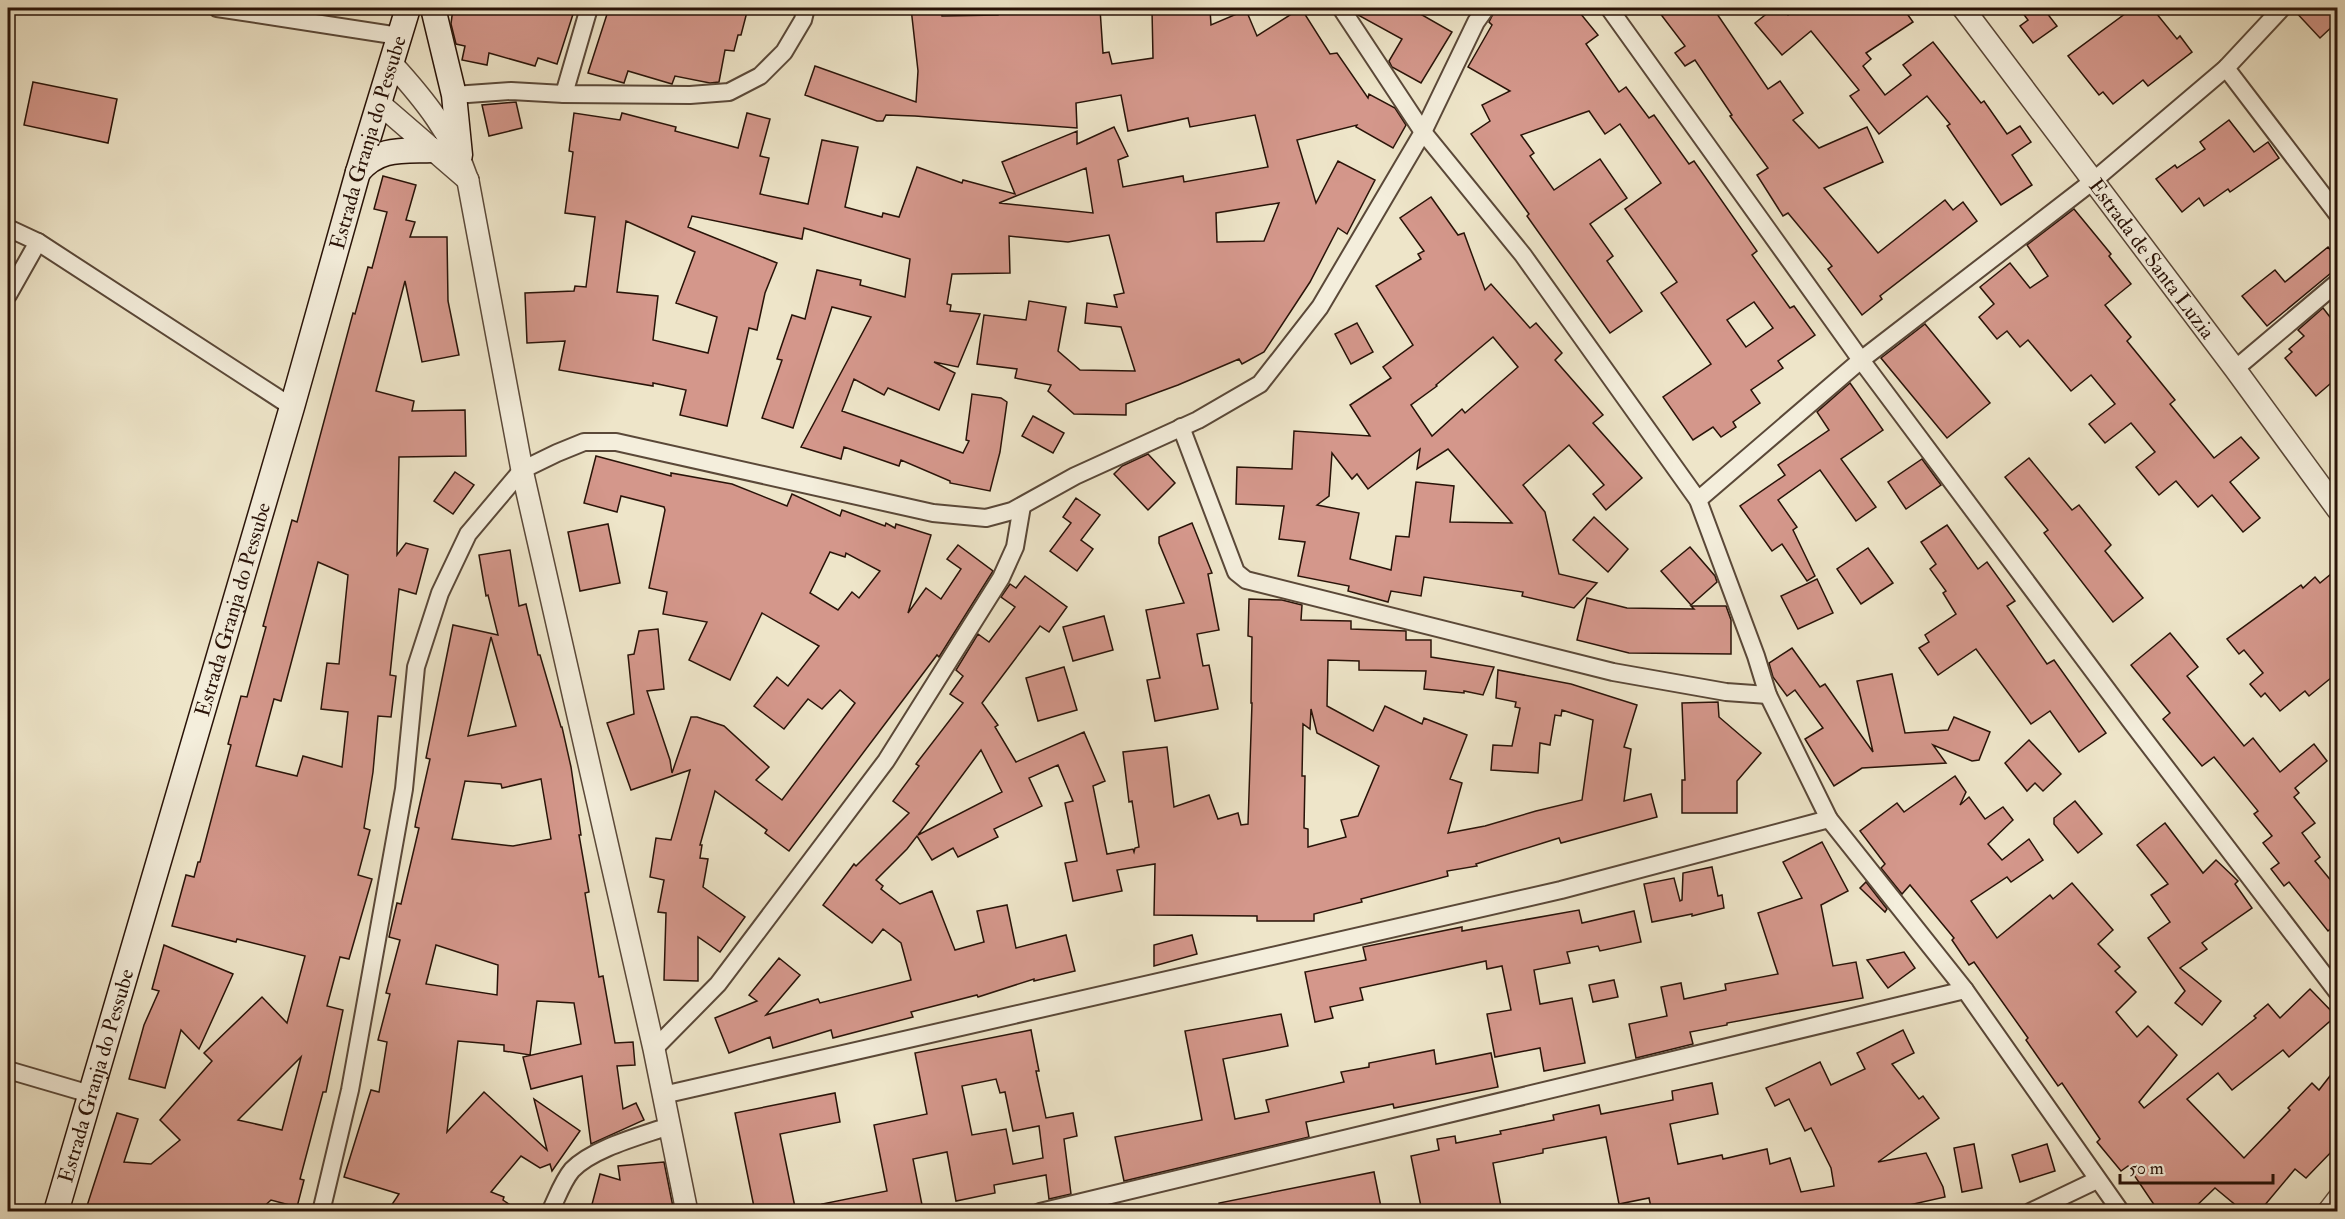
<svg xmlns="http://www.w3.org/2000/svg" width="2345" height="1219" font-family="'IM FELL Double Pica',serif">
<rect width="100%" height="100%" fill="#eee5c9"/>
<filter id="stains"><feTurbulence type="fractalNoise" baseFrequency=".00333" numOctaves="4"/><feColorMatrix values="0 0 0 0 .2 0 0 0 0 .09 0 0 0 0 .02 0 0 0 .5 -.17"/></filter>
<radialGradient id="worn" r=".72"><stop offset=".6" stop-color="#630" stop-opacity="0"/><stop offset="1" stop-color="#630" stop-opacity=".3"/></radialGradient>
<g fill="#d4978b" stroke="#291308" stroke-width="1.5" fill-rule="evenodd">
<path d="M453,8H575L557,64L538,58L535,66L489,53L487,65L462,60L465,46L456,44L451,24Z"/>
<path d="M609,8H748L741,35H738L734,51L725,50L719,82L710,83L675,76L672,84L628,71L624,83L588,73Z"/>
<path d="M911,8H941L942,16L998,15V8H1032L1033,13L1100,9L1103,53L1109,52L1112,64L1153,58L1152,10L1210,9L1211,25L1246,10L1257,36L1301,8L1330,54L1337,53L1368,98L1369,94L1395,108L1406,125L1393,148L1356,127L1357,125L1297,140L1316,203L1338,161L1375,180L1347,234L1338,228L1310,282L1264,352L1242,364L1239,359L1178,385L1126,404V415L1074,414L1048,391L1051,385L1015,378L1017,369L977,364L984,315L1026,320L1029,301L1066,307L1058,351L1080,370L1135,371L1121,327L1085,323L1087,303L1117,307L1114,295L1124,293L1109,235L1068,242L1009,236L1010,273L952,274L947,304L951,305L950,311L980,314L958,367L934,362L955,373L939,410L888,388L884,395L854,379L842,411L963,453L969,441L966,440L972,394L1001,398L1007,402L1000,452L990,491L950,483V481L901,460L899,466L844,447L841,459L801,447L871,317L832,307L793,428L762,418L782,360L777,359L792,315L805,319L817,270L861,280L860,285L905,297L910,259L804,228L802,239L692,216L688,227L777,263L765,293L757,330L749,328L727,426L680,415L686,390L653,383V386L559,370L565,341L527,343L525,293L574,291L575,286L586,287L595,217L565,213L573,152L569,151L574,113L620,120L622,113L676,127L675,131L738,148L747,113L770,119L760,156L769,158L760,194L808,204L822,140L858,147L845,207L882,217L883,213L899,217L917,167L962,183L963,180L1015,194L1002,162L1077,131V144L1114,127L1128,156L1118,160L1123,187L1183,176L1184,182L1268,167L1255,115L1190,127L1188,118L1128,131L1121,95L1076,103L1077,128L915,116L886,115L883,121H877L805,95L815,66L916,102L918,71ZM1086,168L1093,213L999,203L1016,196ZM1279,203L1264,241L1217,242L1216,213ZM626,221L695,252L676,303L717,317L708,353L653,340L658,296L617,292Z"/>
<path d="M1353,8H1410L1452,32L1421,83L1392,67L1389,61L1402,39L1358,15Z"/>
<path d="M1496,8H1576L1598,35L1586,44L1619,92L1626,87L1649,118L1654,115L1689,164L1694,161L1757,251L1752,255L1790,308L1794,306L1815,335L1778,361L1783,368L1751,390L1760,403L1733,422L1736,427L1721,437L1713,427L1693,440L1663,397L1711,364L1661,293L1677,282L1625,209L1661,183L1620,124L1605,134L1589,111L1521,135L1534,153L1530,156L1554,190L1600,159L1627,198L1590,224L1613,256L1607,261L1642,311L1610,333L1527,216L1529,214L1471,134L1490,121L1482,105L1510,91L1468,67L1492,25L1489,22ZM1754,302L1773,328L1746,347L1727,320Z"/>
<path d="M1656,8H1713L1768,89L1780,81L1803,113L1793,120L1819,148L1867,127L1883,162L1824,188L1878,253L1945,200L1953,210L1963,202L1977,221L1880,296L1882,299L1862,315L1828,269L1832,266L1788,213L1783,216L1757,175L1768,168L1730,116L1732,115L1695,60L1685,66L1675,53L1685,46Z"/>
<path d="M1774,8H1782L1788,15L1798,8H1903L1913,22L1866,53L1871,59L1863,66L1885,95L1911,75L1903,65L1933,42L1981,103L1984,101L2007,134L2020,126L2031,142L2012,155L2032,185L2001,205L1947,126L1950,124L1927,96L1879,134L1850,96L1859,90L1811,31L1782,55L1755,23Z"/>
<path d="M2019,8H2043L2057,26L2033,43L2020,26L2028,20Z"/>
<path d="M2133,8H2152L2177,39L2180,36L2192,52L2148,86L2143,80L2113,104L2103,92L2099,95L2068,56Z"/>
<path d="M2292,8H2337V22L2320,38Z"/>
<path d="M33,82L117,99L108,143L24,125Z"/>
<path d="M516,102L522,128L489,136L482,105Z"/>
<path d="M2229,120L2254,152L2268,142L2279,158L2230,192L2228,189L2204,206L2199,198L2182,212L2156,179L2175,165L2177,168L2205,149L2200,142Z"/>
<path d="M383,176L416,185L406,220L415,222L410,237H447L448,301L459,355L422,362L405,281L376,391L414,401L412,411L465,410L466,456L399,457L397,555L406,543L428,549L416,594L399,589L390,675L396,676L391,717L378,716L373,772L364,828L370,830L358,875L372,879L349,959L340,957L327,1006L343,1010L326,1092H323L300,1179L304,1180L297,1207L271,1200L258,1212H85L117,1113L138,1119L124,1162L151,1164L180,1140L160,1120L212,1061L204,1053L262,997L287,1023L305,956L237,939L236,942L172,926L186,875L194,877L198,862H200L231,745L228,744L241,696L247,697L266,627L263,626L292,520L297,522L353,313L355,314L368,267L372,268L387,212L374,209ZM318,562L348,575L339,664L327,663L321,709L348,712L342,767L303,756L297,776L256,766L274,699L281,701ZM301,1057L282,1130L238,1120Z"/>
<path d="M1431,197L1458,235L1464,233L1485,290L1491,284L1530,328L1536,323L1562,353L1555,360L1603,415L1593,423L1642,478L1606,510L1593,494L1604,485L1569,445L1523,485L1545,512L1559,574L1597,583L1574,608L1522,596L1523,592L1424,577L1421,596L1391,591L1388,602L1348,591L1349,586L1298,576L1305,542L1279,539L1284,506L1236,504L1237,467L1292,469L1294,431L1370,436L1350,405L1391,378L1383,367L1413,345L1376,286L1421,259L1418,254L1424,251L1400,218ZM1493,337L1518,367L1465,413L1462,409L1432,436L1411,405L1437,386L1436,385ZM1420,449L1417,469L1448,449L1512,523L1450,522L1454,486L1416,482L1409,537L1396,536L1391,570L1350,559L1359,513L1317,505L1329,496L1332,453L1352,479L1357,474L1368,489Z"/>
<path d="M2074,209L2111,254L2109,256L2131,284L2105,305L2131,337L2127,341L2175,400L2170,404L2214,458L2241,437L2259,458L2230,482L2260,518L2243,532L2212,495L2198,507L2176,481L2159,495L2136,467L2155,452L2131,423L2105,443L2089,424L2115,404L2091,375L2071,391L2028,340L2020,347L2007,331L1997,339L1979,317L1994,304L1980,287L2010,263L2030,288L2048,276L2027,245Z"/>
<path d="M2328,247L2337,259V268L2267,326L2242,296L2275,270L2285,282Z"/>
<path d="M2323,308L2337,326V378L2316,396L2285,358L2292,352L2289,349L2304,336L2298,330Z"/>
<path d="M1357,323L1373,352L1351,364L1335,334Z"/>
<path d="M1925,324L1990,403L1947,438L1881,358Z"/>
<path d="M1850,383L1883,430L1841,459L1876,507L1856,521L1820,470L1778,500L1797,527L1793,530L1815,576L1807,581L1782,544L1772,551L1740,506L1785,475L1778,465L1829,430L1817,412Z"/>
<path d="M1033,416L1064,433L1053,453L1022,436Z"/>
<path d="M1148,454L1175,483L1148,510L1114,474L1122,466Z"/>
<path d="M596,456L671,476V473L732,484L787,506L792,494L840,516L842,510L885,526L886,523L895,528L896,524L931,535L908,613L926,588L941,599L961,569L947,559L958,545L993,571L939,657L937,655L789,851L765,833L767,830L715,791L700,845H702L700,858L708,859L703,887L745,917L720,952L698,937V981L664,980L666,913L658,912L664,880L650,877L656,838L671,840L690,770L631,790L607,723L634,714L628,655L634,654L639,631L658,629L664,689L647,691L670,760L672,773L691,717H697L724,726L769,767L756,780L782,800L855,703L840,690L822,709L808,699L784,729L754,706L777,677L788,686L819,646L762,613L730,680L689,660L707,622L663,614L667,592L649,588L665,510L664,507L621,496L617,512L584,503ZM830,552L845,557L846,553L880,571L859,598L852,592L838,610L810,593Z"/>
<path d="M2029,458L2072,510L2079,505L2111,545L2105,551L2143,598L2113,622L2044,533L2048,530L2005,477Z"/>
<path d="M1922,459L1941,485L1906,509L1888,482Z"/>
<path d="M455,472L474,485L453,514L434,501Z"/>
<path d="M1076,498L1100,515L1081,540L1093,549L1077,571L1050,551L1071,523L1063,517Z"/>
<path d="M1594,517L1628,549L1608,572L1573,540Z"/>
<path d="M1192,523L1212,573L1208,574L1219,630L1197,634L1203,666L1209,665L1218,709L1155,721L1147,680L1160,678L1146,610L1184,603L1159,543V537Z"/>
<path d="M608,524L620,583L580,591L568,532Z"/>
<path d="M1947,525L1978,569L1987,562L2015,601L2007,606L2047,664L2054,660L2106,733L2079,752L2050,711L2031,724L1976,649L1938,675L1919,648L1929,642L1925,635L1956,614L1943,593L1946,591L1930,569L1936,564L1921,542Z"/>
<path d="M1690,547L1715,576L1717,582L1691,605L1661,571Z"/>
<path d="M1868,548L1893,583L1861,604L1837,569Z"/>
<path d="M510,550L519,606L526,604L538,655H540L561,727H562L571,767L581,835H579L589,892L585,893L599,977L603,976L615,1043L633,1042L635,1065L617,1066L623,1109L636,1103L644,1120L591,1144L582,1076L531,1089L523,1057L581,1044L574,1003L537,1001L530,1055L504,1051V1045L458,1041L447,1132L484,1092L547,1150L534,1099L580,1131L552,1171L550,1164L540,1168L521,1156L491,1192L504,1197L503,1200L520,1212H387L399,1194L344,1177L371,1090L379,1092L387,1042L378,1040L390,994L386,993L400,940L389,937L397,903L401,904L419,828L415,827L416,821L430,759L426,758L453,625L498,635L488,595L486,596L479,555ZM491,637L516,726L468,736ZM541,779L551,839L513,846L452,839L465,781L501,784L502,788ZM436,945L498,965L497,995L426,984Z"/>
<path d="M2337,569V673L2309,696L2305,691L2280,711L2265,693L2261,697L2250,684L2263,673L2244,650L2239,654L2227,639L2301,585L2303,588L2315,577L2320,583Z"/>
<path d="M1025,576L1067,607L1049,632L1040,626L982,703L998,725L995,727L1016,762L1084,732L1105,781L1093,786L1107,854L1133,849L1134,852L1135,848L1139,847L1132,801L1129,802L1123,752L1167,747L1174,807L1209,795L1218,819L1238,813L1241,825L1248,824L1252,703H1251L1252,637L1248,636L1249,599L1282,600L1302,605L1301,620L1351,621V629L1406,631V640H1431V657L1494,667L1483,695L1464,691V693L1424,689L1426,671L1359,670V661L1328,660L1327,706L1373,731L1385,706L1422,724L1424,718L1467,735L1450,779L1462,783L1448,833L1485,826L1536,811L1582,800L1593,720L1562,710L1561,716L1555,715L1550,745L1540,743L1538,773L1491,770L1493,745L1512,746L1520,708L1515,707L1516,702L1496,698L1498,670L1571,684L1637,705L1624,747L1631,749L1624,801L1651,794L1657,817L1561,843L1559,838L1476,864L1477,866L1447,871L1448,876L1361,899L1362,902L1314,914V921H1257V916L1154,915L1155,864L1117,870L1122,891L1073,901L1065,863L1077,861L1065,803L1073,801L1058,765L1029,778L1042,806L994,829L998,837L958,857L953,848L932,860L917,836L907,849L876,880L883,886L881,889L900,904L932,891L955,950L984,942L977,911L1007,905L1016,948L1066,935L1075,971L1034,981V979L978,997L977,995L911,1012L913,1017L833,1038L831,1030L773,1048L770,1037L729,1053L715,1018L757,1001L749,995L779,958L800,975L766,1015L818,999L820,1003L911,980L901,943L883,929L872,943L823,905L854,864L856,866L909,813L893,801L919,766L916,764L963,703L950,694L963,676L956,670L978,634L989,642L1015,607L1001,597L1010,584L1016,588ZM1311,709L1317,733L1379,766L1358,816L1341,820L1346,837L1308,847V829L1304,828L1305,776H1302L1303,724L1310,729ZM981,750L1002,792L918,835Z"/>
<path d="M1817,579L1833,613L1798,629L1781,596Z"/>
<path d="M1587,598L1627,608L1694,609L1691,606H1726L1731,620V654L1629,653L1577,640Z"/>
<path d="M1104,616L1113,650L1073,661L1063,627Z"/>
<path d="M2170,633L2198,667L2187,676L2244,746L2253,738L2280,772L2314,744L2327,761L2295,788L2299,793L2294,797L2315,823L2302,833L2320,857L2315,861L2337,888V923L2328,931L2289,882L2284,886L2271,869L2279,863L2263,843L2272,836L2254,814L2258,811L2214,757L2202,766L2163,719L2170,713L2131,665Z"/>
<path d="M1792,648L1820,687L1825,684L1873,752L1857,681L1892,674L1905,733L1948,730L1954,717L1990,732L1979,760L1972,761L1933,745L1946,763L1862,768L1834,786L1805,739L1823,728L1795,690L1787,696L1773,677L1769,663Z"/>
<path d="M1064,667L1077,710L1038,721L1026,678Z"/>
<path d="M1718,702L1719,717L1761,753L1737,781V813H1682V780H1685L1682,703Z"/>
<path d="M2029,740L2061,774L2043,791L2035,783L2027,791L2005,763Z"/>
<path d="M1955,776L1966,792L1960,805L1969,797L1985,819L2003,807L2013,820L1988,844L2002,860L2029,839L2043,860L2011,882L2007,877L1971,901L1997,938L2050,895L2053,899L2072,883L2113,930L2098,944L2120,967L2115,971L2136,992L2116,1012L2137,1037L2148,1026L2177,1055L2139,1102L2144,1108L2256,1018L2254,1016L2268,1004L2280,1018L2310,989L2336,1016L2289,1057L2283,1050L2232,1090L2218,1073L2187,1099L2244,1158L2290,1110L2288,1108L2312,1083L2319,1090L2337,1067V1146L2306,1178L2295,1169L2259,1212H2244L2215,1188L2190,1212H2159L2128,1166L2121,1171L2097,1142L2100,1139L2062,1083L2058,1086L2026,1040L2028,1038L1974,962L1969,965L1952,940L1954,938L1910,885L1902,894L1881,868L1885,864L1860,831L1897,803L1904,812Z"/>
<path d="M2075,801L2102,834L2078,853L2054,824V818Z"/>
<path d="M2165,823L2203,873L2216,860L2238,881L2235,884L2252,908L2202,943L2207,949L2180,968L2221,1001L2202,1025L2175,1003L2185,991L2148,938L2170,922L2151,895L2168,884L2137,845Z"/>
<path d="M1822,842L1848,891L1821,905L1833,966L1856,962L1863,998L1727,1023V1025L1690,1032L1693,1044L1636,1058L1629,1024L1667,1016L1661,987L1681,983L1684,999L1726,990L1725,984L1778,974L1758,913L1802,898L1783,862Z"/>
<path d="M1712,867L1718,896L1722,895L1724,908L1692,916V914L1652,922L1644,884L1674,878L1680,901L1682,900L1683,873Z"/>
<path d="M1866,882L1887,909L1885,912L1860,888Z"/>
<path d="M1579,910L1582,923L1634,911L1641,942L1600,951L1598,946L1567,952L1570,963L1534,970L1540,1004L1572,998L1585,1063L1544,1071L1540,1048L1495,1057L1487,1014L1511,1010L1502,966L1487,969L1486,961L1360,988L1363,1000L1330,1007L1333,1018L1315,1022L1305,972L1366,960L1363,947L1462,927V931Z"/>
<path d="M1192,935L1197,954L1154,966V945Z"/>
<path d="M164,945L233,974L199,1049L181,1030L165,1088L129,1079L144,1025L159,991L152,989Z"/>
<path d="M1904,952L1915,968L1888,988L1867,960Z"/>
<path d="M1614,980L1618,997L1593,1002L1589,985Z"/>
<path d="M1281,1014L1288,1046L1223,1059L1235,1119L1269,1112L1266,1100L1344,1082L1341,1072L1369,1067V1063L1434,1050L1436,1064L1491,1053L1498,1087L1394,1108L1393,1104L1306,1122L1309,1137L1124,1181L1115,1137L1202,1120L1185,1031Z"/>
<path d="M1031,1030L1039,1071H1036L1046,1118L1073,1113L1077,1136L1064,1139L1071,1194L1049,1199L1046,1175L994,1185L995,1193L956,1201L947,1152L913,1159L922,1205L891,1212H823L822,1204L887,1191L874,1125L927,1114L915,1053ZM996,1079L1000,1093L1005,1092L1013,1131L1039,1126L1043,1158L1013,1164L1006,1129L972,1135L962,1086Z"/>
<path d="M1903,1030L1914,1053L1892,1064L1919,1099L1923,1096L1939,1118L1878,1162L1926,1153L1943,1187L1945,1197L1878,1212H1652L1649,1198L1619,1204L1606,1137L1543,1149V1153L1493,1163L1502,1212H1422L1411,1156L1439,1150L1437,1139L1455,1136L1456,1143L1501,1134L1500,1131L1554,1120L1553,1115L1599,1105L1601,1114L1673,1100L1672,1091L1712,1083L1718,1114L1670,1124L1678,1164L1722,1155L1723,1159L1767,1149L1770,1164L1790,1158L1801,1192L1834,1186L1831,1168L1811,1128L1805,1131L1789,1099L1775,1106L1766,1088L1820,1062L1831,1085L1865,1069L1857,1053Z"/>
<path d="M835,1093L840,1122L780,1134L796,1212H755L735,1113Z"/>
<path d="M1974,1144L1982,1188L1962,1192L1954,1148Z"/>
<path d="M2047,1144L2055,1171L2020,1182L2012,1155Z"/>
<path d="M664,1162L674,1212H590L600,1174L620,1180L618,1166Z"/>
<path d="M1374,1172L1382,1212H1219V1203Z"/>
</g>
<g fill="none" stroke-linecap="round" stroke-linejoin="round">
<defs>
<g id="minor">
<path d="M217,8L399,36"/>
<path d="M1341,8L1423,132L1523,255L1698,500L1756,656L1768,695L1829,819L1965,990L2121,1212"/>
<path d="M1609,8L1861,360L2132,723L2338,993"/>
<path d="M2226,68L2338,215"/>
<path d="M564,94L589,8"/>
<path d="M454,95L511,91L564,94L690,95L729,92L760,76L784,52L803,20L806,8"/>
<path d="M8,228L38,242L292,407"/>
<path d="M8,295L38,242"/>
<path d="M2235,369L2338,282"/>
<path d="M1181,427L1236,572L1246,580L1613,672L1726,692L1768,695"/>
<path d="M1698,500L1861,360L2093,181L2226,68L2282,8"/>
<path d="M654,1049L718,984L886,761L1001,578L1015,547L1022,506"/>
<path d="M8,1070L90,1094"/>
<path d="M663,1095L1561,890L1829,819"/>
<path d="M321,1212L350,1090L404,789L416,667L440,593L468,534L522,470L557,453L584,442H616L933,513L986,518L1012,511L1075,476L1198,420L1260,384L1320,307L1423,132L1476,22L1486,8"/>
<path d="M550,1212C557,1198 562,1182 572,1170C593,1148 641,1136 669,1126"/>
<path d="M1040,1212L1965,990"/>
<path d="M2030,1212L2097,1180"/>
</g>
<g id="tertiary">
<path id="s1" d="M1963,8L2235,369L2338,510"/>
<path d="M392,64C424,99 453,135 468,181L522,470L654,1049L687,1212"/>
<path d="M380,104L468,180"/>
<path d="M2328,1212L2338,1199"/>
</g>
<g id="secondary">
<path d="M433,8L454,95L460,155"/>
<path d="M358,172C379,147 402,151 432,150"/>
<path id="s2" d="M56,1212L292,407L358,172L408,8"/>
</g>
</defs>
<use href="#minor" stroke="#5a4838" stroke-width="20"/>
<use href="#tertiary" stroke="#5a4838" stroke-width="24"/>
<use href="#secondary" stroke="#291308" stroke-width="27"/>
<use href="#minor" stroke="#f4eedc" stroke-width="16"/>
<use href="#tertiary" stroke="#f4eedc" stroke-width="21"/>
<use href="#secondary" stroke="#f4eedc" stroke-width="24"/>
</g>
<g text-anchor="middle" stroke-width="6" stroke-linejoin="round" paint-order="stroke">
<g font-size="21" fill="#291308" stroke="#f4eedc">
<text dy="7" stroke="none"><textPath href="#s2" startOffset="1114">Estrada Granja do Pessube</textPath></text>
<text dy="7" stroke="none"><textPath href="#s1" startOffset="314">Estrada de Santa Luzia</textPath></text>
<text dy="7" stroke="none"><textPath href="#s2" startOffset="628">Estrada Granja do Pessube</textPath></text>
<text dy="7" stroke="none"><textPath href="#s2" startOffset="142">Estrada Granja do Pessube</textPath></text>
</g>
</g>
<rect width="2345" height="1219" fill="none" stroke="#eee5c9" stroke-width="30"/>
<rect x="9" y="9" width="2327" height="1201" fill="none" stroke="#291308" stroke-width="3"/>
<rect x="15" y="15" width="2315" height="1189" fill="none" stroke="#291308" stroke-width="1.5"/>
<path d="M2120 1174v9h153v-9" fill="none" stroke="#291308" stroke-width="3"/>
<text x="2129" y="1174" font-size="18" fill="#291308" stroke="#f4eedc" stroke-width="4.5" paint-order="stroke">50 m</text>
<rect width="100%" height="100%" filter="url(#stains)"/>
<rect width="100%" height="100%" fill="url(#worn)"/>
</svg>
